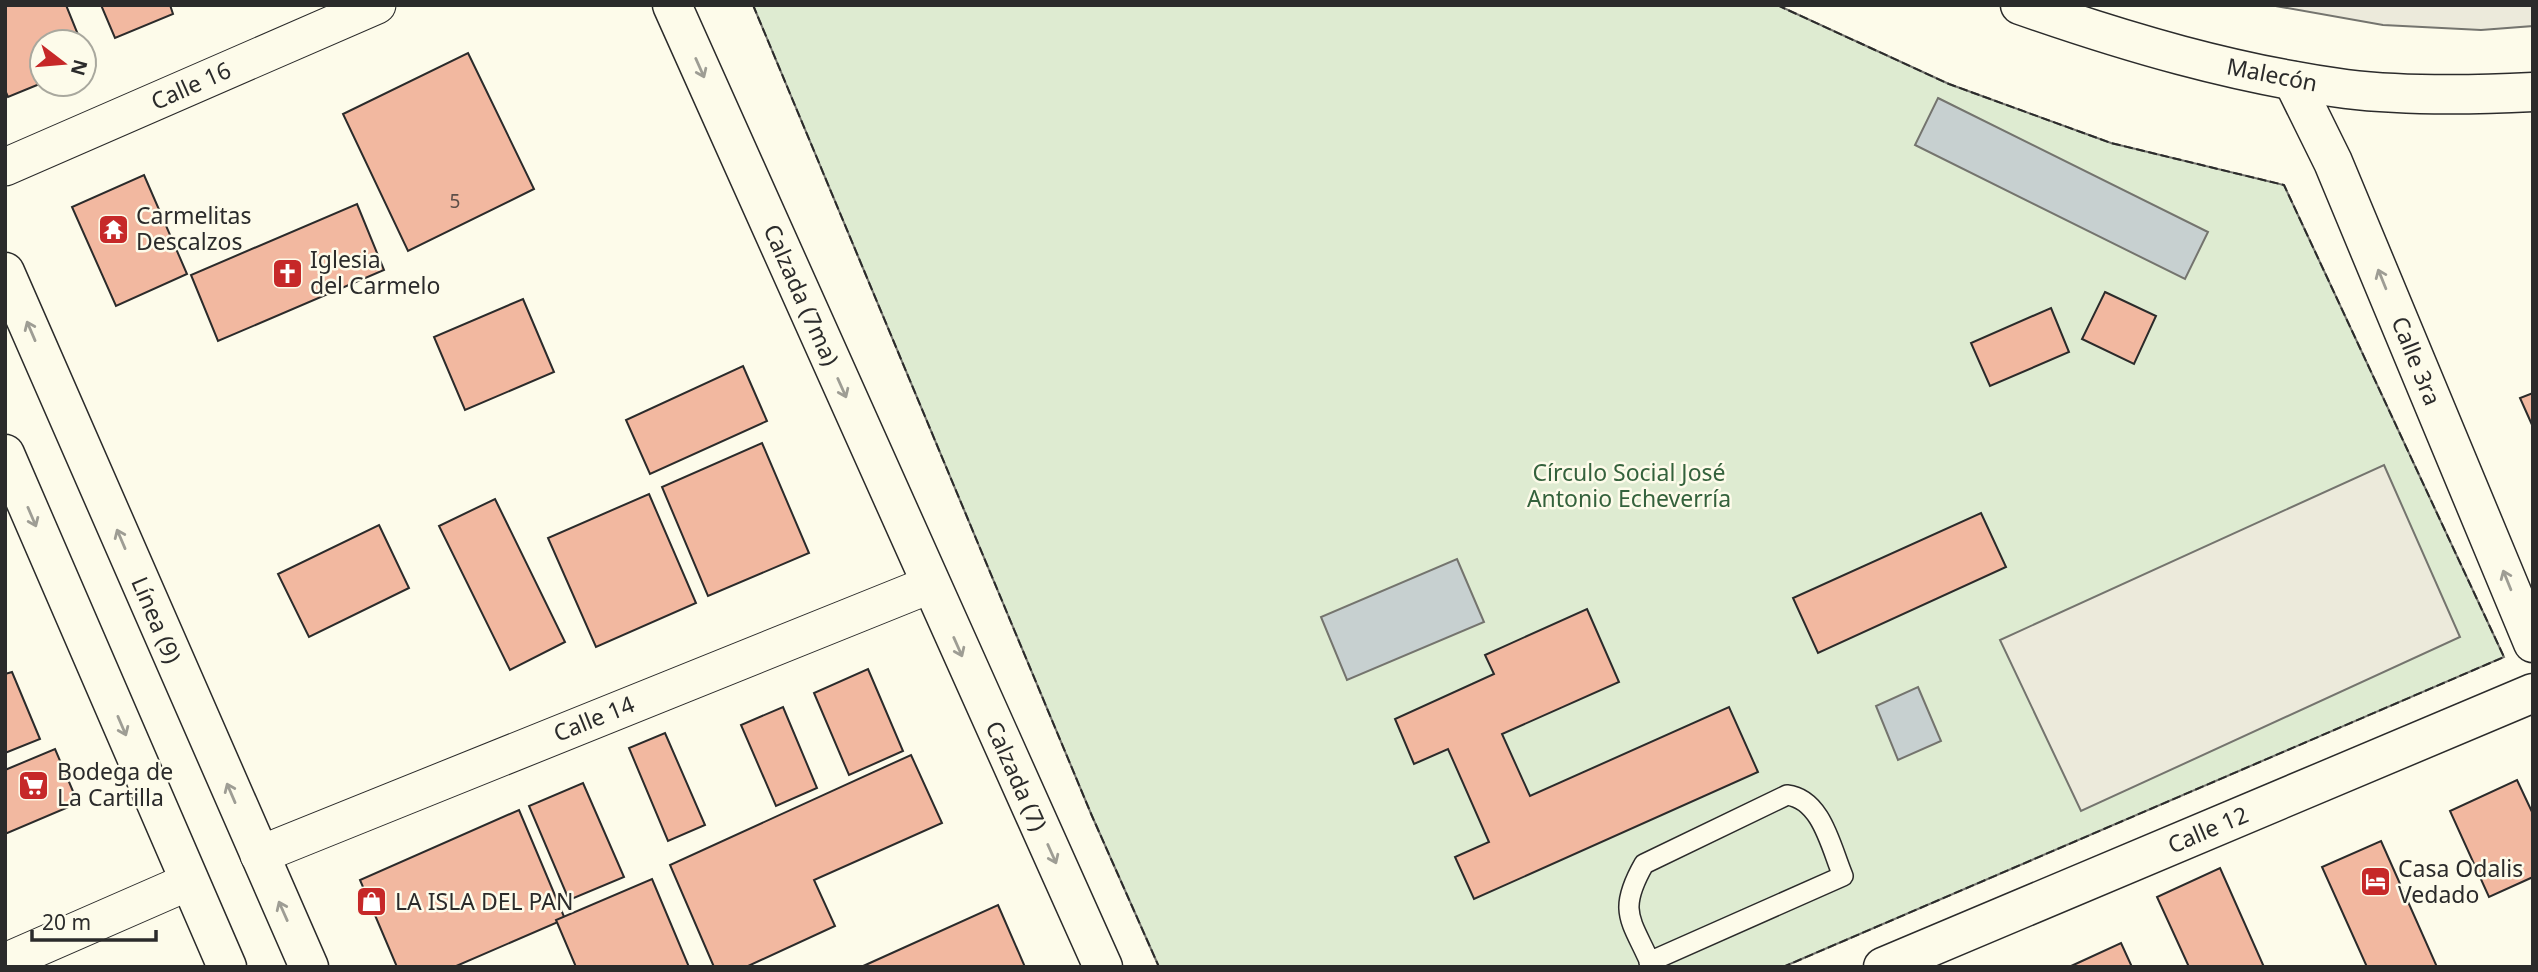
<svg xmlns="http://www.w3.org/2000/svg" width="2538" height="972" font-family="'Noto Sans',sans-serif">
<rect width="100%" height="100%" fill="#fdfbea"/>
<path fill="#deebd1" stroke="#74746e" stroke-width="2" d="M753,5H1777L1949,84L2111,143L2284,185L2504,657L1783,967H1159L1092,816Z"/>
<g fill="#eceadb" stroke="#74746e" stroke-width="2">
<path d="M2270,5H2533V26L2481,30L2383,25Z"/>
<path d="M2384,465L2460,637L2081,811L2000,640Z"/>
</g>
<g fill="#c7d0d0" stroke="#74746e" stroke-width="2">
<path d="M1938,98L2208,232L2185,279L1915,145Z"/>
<path d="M1457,559L1484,622L1347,680L1321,617Z"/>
<path d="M1918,687L1941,741L1898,760L1876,706Z"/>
</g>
<g fill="#f2b8a0" stroke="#2b2b2b" stroke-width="2">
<path d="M5,5H66L81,42H42V83L8,97L5,90Z"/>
<path d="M101,5H170L173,14L115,38Z"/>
<path d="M468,53L534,189L408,251L343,114Z"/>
<path d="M144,175L187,274L116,306L72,207Z"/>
<path d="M357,204L384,270L218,341L191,275Z"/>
<path d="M2105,292L2156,316L2134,364L2082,339Z"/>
<path d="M523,299L554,372L465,410L434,337Z"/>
<path d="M2051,308L2069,352L1990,386L1971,343Z"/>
<path d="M743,366L767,421L650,474L626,420Z"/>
<path d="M2533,393V427L2520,398Z"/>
<path d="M762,443L809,553L708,596L662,487Z"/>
<path d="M649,494L696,603L596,647L548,538Z"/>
<path d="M495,499L565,642L510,670L439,526Z"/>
<path d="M1981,513L2006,567L1818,653L1793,598Z"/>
<path d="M379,525L409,588L309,637L278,574Z"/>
<path d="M1587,609L1619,682L1502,734L1530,796L1729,707L1758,772L1474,899L1455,857L1489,842L1448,749L1414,764L1395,719L1494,674L1485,655Z"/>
<path d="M868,669L903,751L849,775L814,693Z"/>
<path d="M12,672L40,739L5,753V674Z"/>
<path d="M783,707L817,788L776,806L741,725Z"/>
<path d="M665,733L705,825L668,841L629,748Z"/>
<path d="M55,749L78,803L5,834V770Z"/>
<path d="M911,755L942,823L814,880L835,926L746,967H714L670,865Z"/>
<path d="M2517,780L2533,814V877L2489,897L2450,811Z"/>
<path d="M583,783L624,877L569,900L529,806Z"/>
<path d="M519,810L565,919L454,967H397L360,880Z"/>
<path d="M2381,841L2437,967H2367L2322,867Z"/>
<path d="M2220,868L2264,967H2189L2157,897Z"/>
<path d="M652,879L689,967H576L556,920Z"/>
<path d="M998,905L1025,967H861Z"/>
<path d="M2121,943L2132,967H2069Z"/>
</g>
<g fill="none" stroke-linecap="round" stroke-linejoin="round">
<defs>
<path id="service" d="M1649,962L1843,876C1831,848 1822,799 1787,795L1644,864C1616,913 1632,920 1652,967"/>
<g id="minor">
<path d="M5,167L377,5"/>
<path d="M259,855L929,585"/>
<path d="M5,962L188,882"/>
</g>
<g id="secondary">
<path d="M672,5L1103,967"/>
<path d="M2293,81L2333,162L2533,643"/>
<path d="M1883,967L2533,693"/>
</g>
<g id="primary">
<path d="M5,272L309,967"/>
<path d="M5,454L227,967"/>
</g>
<path id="trunk" d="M2020,5C2126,42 2234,74 2346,89C2404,96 2474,95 2533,92"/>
</defs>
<use href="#service" stroke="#2b2b2b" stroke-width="22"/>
<use href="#minor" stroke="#2b2b2b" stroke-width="39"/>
<use href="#secondary" stroke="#2b2b2b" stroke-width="41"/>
<use href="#primary" stroke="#2b2b2b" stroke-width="41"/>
<use href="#trunk" stroke="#2b2b2b" stroke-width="41"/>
<use href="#service" stroke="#fdfbea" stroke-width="19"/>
<use href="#minor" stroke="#fdfbea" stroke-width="37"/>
<use href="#secondary" stroke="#fdfbea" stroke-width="38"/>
<use href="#primary" stroke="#fdfbea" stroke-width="38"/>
<use href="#trunk" stroke="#fdfbea" stroke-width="38"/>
<g stroke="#2b2b2b" stroke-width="2" stroke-dasharray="9 3.5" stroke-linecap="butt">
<path d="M753,5L1092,816L1159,967"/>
<path d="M1777,5L1949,84L2111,143L2284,185L2504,657L1783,967"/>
</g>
</g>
<defs><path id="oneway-shaft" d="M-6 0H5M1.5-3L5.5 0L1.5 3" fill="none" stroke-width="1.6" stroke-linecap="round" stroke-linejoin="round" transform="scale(1.75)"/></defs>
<g stroke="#9e9d94">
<use href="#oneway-shaft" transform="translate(700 68) rotate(66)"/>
<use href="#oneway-shaft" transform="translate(2382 279) rotate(-112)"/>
<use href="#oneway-shaft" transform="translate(31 331) rotate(-113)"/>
<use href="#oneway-shaft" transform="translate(842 388) rotate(66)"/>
<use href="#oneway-shaft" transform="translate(32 517) rotate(67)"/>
<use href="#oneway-shaft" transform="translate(121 539) rotate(-113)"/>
<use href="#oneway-shaft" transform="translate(2507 580) rotate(-112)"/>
<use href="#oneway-shaft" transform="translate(958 647) rotate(66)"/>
<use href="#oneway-shaft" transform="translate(122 726) rotate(67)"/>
<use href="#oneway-shaft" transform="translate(231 793) rotate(-113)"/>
<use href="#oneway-shaft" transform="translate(1052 854) rotate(66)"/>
<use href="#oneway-shaft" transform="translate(283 911) rotate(-114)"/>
</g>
<defs>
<symbol id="temple-square" viewBox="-11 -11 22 22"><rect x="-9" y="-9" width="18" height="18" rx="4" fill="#c62828" stroke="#fdfbea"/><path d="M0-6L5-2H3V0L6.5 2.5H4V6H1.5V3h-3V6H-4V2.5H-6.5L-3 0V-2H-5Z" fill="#fff"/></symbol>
<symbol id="church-square" viewBox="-11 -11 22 22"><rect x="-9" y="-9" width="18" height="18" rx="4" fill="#c62828" stroke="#fdfbea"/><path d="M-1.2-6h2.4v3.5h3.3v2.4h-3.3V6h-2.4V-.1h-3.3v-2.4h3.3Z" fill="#fff"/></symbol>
<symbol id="supermarket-square" viewBox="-11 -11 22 22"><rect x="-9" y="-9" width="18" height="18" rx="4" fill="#c62828" stroke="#fdfbea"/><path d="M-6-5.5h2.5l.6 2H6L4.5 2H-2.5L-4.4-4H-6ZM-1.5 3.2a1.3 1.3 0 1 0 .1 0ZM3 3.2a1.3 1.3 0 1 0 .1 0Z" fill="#fff"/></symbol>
<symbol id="hotel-square" viewBox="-11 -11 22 22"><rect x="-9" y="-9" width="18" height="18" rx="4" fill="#c62828" stroke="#fdfbea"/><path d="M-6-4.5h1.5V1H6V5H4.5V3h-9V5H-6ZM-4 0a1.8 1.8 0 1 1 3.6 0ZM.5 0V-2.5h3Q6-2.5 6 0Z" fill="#fff"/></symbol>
<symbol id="shop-square" viewBox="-11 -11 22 22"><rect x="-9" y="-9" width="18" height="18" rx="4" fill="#c62828" stroke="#fdfbea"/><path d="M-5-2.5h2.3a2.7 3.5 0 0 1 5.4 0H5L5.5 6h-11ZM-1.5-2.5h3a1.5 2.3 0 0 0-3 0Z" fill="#fff"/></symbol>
</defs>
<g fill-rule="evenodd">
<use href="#temple-square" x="96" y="212" width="35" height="35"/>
<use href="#church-square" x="270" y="256" width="35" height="35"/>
<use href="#supermarket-square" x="16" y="768" width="35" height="35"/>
<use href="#hotel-square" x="2358" y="864" width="35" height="35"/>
<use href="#shop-square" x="354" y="884" width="35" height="35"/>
</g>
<g text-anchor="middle" stroke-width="5" stroke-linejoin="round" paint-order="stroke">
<g font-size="19" fill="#5d4e48">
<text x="455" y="208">5</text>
</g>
<g font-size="23" fill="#2b2b2b" stroke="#fdfbea">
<text transform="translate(2272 75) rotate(11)" y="8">Malecón</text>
<text transform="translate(191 86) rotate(-24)" y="8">Calle 16</text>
<text transform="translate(801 295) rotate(66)" y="8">Calzada (7ma)</text>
<text transform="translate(2416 361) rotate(68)" y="8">Calle 3ra</text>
<text transform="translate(156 620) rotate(67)" y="8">Línea (9)</text>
<text transform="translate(594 719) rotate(-22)" y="8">Calle 14</text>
<text transform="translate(1016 776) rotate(66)" y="8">Calzada (7)</text>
<text transform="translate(2208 830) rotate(-23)" y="8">Calle 12</text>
</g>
<g font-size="23" fill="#2b2b2b" stroke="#fdfbea" text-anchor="start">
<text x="136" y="224">Carmelitas<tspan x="136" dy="26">Descalzos</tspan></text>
<text x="310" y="268">Iglesia<tspan x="310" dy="26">del Carmelo</tspan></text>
<text x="57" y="780">Bodega de<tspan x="57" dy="26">La Cartilla</tspan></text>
<text x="2398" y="877">Casa Odalis<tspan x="2398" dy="26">Vedado</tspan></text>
<text x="395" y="910">LA ISLA DEL PAN</text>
</g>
<g font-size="23" fill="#34623c" stroke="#fdfbea">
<text x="1629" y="481">Círculo Social José<tspan x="1629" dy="26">Antonio Echeverría</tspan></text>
</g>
</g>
<rect width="2538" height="972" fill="none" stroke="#2b2b2b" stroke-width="14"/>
<g transform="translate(63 63) rotate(106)"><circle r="33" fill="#fdfbea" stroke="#a9a89e" stroke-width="2"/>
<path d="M0-5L12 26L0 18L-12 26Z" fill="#c62828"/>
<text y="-10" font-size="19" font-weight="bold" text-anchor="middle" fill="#2b2b2b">N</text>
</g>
<path d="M32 930v10h124v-10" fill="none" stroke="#2b2b2b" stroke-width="3.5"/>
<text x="42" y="930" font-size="21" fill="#2b2b2b" stroke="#fdfbea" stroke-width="5" paint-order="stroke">20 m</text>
</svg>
